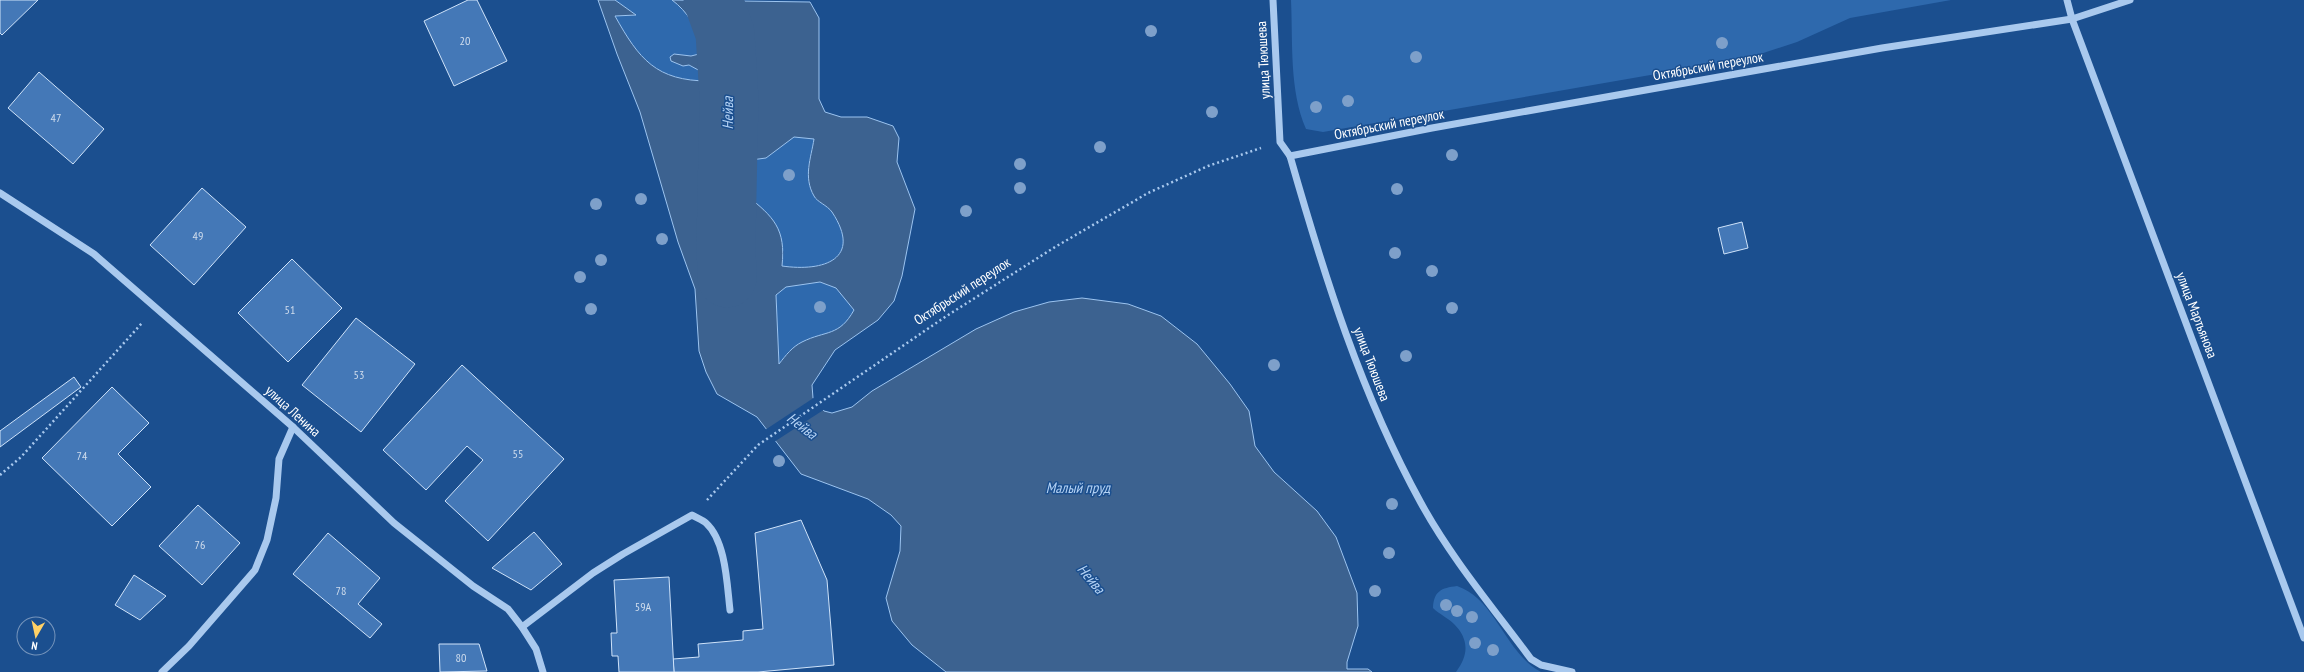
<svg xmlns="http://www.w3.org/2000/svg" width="2304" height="672" font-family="'PT Sans Narrow',sans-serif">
<rect width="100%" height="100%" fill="#1b4f8f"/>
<g fill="#2e69ad">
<path d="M615,0C627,0 663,0 672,0C685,5 699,34 703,47L699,54L691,56L673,54L683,66L689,65L713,78L709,81C657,81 638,58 615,16L635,15Z"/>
<path d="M1291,0H1951L1850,18L1797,42L1748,58L1323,132L1306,129C1289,90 1293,42 1291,0Z"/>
<path d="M794,137L814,139C810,157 803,178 814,196C818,202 827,205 832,212C863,259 824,272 782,266L784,252L746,195L719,197L751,160L766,158Z"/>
<path d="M820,282L836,288L854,310L847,322L838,330L788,352L779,364L776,295L786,287Z"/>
<path d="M1457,586C1496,599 1505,653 1541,672H1456C1469,655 1469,639 1454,624C1448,618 1439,614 1433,608C1434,591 1441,588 1457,586Z"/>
</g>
<path fill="#3c6290" stroke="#9cc4f0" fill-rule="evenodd" d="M598,0H615L636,15L615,16C639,59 656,81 709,81L713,78L689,65L683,66L671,61L670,57L674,54L691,56L699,54L703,47C698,29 687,11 672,0L810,2L819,18V99L825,112L841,117H867L893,126L899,138L897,162L915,209L902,276L894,301L878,320L835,350L812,385L813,398L824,411L832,413L852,407L872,391L976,329L1014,312L1049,302L1082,298L1128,304L1161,316L1197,344L1230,384L1249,411L1255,446L1274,472L1317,511L1336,537L1357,593L1358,626L1347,662V669H1368L1372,672H946L912,645L892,621L886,598L900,551L901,526L891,515L868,499L801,474L757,417L717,394L706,372L699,351L695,289L678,242L640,112L617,54ZM794,137L814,139C811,158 803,177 814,196C817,202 827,205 832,212C863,259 824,272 782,266C786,229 774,217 746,195L719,196L751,160L766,158ZM820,282L836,288L854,310C839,337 826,330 802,342C792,347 786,355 779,364L776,295L786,287Z"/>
<path fill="#1b4f8f" d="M815,397L825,409L774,442L765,430Z"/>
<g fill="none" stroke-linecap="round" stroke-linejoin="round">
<path stroke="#3c6290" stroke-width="59" d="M713,0L725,33L729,98L726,242L727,278"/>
</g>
<g fill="#4478b7" stroke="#cfe3fa">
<path d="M0,0H38L2,35L0,33Z"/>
<path d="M468,0H477L507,61L454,86L424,21Z"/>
<path d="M39,72L104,129L73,164L8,108Z"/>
<path d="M202,188L246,227L194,285L150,245Z"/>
<path d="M1742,222L1748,248L1724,254L1718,228Z"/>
<path d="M292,259L342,308L288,362L238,313Z"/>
<path d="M356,318L415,364L361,432L302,385Z"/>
<path d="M462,365L564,459L488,541L445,501L483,460L467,446L426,490L383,450Z"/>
<path d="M74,377L81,387L0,447V431Z"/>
<path d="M112,387L149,423L118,454L151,487L112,526L42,458Z"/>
<path d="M198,505L240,543L202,585L159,546Z"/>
<path d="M801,520L827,580L834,665L758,672H674L673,659L699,657L698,644L743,640V631L763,629L755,533Z"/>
<path d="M534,532L562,564L531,590L492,568Z"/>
<path d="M328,533L380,578L358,604L382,624L370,638L293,574Z"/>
<path d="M134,575L166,596L140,620L115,605Z"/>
<path d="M669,577L674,672H619L618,656H612L611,633H617L614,580Z"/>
<path d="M439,644H479L487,671L440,672Z"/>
</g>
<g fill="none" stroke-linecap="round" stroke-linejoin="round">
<g stroke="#a9c9ee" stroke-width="2.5" stroke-dasharray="2 3" stroke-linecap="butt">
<path d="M0,475L21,457L142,323"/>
<path d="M707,500L758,445L945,317L1055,247L1148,193L1208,166L1261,148"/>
</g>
<g stroke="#a9c9ee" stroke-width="7">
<path d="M1273,0L1280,142L1290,156C1324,275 1361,394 1421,503C1451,558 1494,609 1531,659L1541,665L1572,672"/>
<path d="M2067,0L2072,19L2304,638"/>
<path d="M1290,156L1432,128L1882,48L2072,19L2130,0"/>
<path d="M0,193L94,254L293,427L394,523L473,586L508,609L522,627L536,649L543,672"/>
<path d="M522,627L593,573L623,554L692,515C697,518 702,520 706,523C726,541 727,585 730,610"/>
<path d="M162,672L189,646L255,570L267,540L276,498L279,459L293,427"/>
</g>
</g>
<g fill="#7ea0ca">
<circle cx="1151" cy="31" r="6"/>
<circle cx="1722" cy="43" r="6"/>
<circle cx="1416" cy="57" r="6"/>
<circle cx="1348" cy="101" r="6"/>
<circle cx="1316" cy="107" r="6"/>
<circle cx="1212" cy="112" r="6"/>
<circle cx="1100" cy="147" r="6"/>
<circle cx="1452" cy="155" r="6"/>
<circle cx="1020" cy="164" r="6"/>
<circle cx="789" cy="175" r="6"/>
<circle cx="1020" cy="188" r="6"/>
<circle cx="1397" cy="189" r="6"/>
<circle cx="641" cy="199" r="6"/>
<circle cx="596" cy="204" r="6"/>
<circle cx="966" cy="211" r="6"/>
<circle cx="662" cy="239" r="6"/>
<circle cx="1395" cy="253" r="6"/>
<circle cx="601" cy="260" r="6"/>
<circle cx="1432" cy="271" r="6"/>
<circle cx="580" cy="277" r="6"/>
<circle cx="820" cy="307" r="6"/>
<circle cx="1452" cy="308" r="6"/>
<circle cx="591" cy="309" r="6"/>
<circle cx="1406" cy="356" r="6"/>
<circle cx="1274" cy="365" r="6"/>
<circle cx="779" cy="461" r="6"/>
<circle cx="1392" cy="504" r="6"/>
<circle cx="1389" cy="553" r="6"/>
<circle cx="1375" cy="591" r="6"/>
<circle cx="1446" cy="605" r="6"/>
<circle cx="1457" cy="611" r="6"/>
<circle cx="1472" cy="617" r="6"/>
<circle cx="1475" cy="643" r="6"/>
<circle cx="1493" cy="650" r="6"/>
</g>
<g text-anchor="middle" stroke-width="3" stroke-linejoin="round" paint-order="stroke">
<g font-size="12" fill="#d0dded">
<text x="465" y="45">20</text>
<text x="56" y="122">47</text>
<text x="198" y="240">49</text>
<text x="290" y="314">51</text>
<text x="359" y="379">53</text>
<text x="518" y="458">55</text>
<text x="82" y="460">74</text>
<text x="200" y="549">76</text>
<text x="341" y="595">78</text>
<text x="643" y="611">59А</text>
<text x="461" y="662">80</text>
</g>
<g font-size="14" fill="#fff" stroke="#1b4f8f">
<text transform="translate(1263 60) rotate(-93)" y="5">улица Тююшева</text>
<text transform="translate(1708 66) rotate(-10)" y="5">Октябрьский переулок</text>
<text transform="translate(1389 124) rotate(-11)" y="5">Октябрьский переулок</text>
<text transform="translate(962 291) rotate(-33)" y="5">Октябрьский переулок</text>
<text transform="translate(2197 315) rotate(69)" y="5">улица Мартьянова</text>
<text transform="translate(1372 364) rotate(69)" y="5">улица Тююшева</text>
<text transform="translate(293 411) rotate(42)" y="5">улица Ленина</text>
</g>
<g font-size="15" font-style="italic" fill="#b5d3f5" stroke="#1b4f8f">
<text transform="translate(728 113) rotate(-90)" y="5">Нейва</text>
<text transform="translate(802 426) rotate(37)" y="5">Нейва</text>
<text x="1078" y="493">Малый пруд</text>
<text transform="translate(1091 579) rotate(50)" y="5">Нейва</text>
</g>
</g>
<g transform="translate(36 636) rotate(189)"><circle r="19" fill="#1b4f8f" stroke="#7695bc"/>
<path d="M0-3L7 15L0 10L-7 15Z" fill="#ffd166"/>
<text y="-6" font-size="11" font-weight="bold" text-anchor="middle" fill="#ffffff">N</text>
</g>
</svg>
